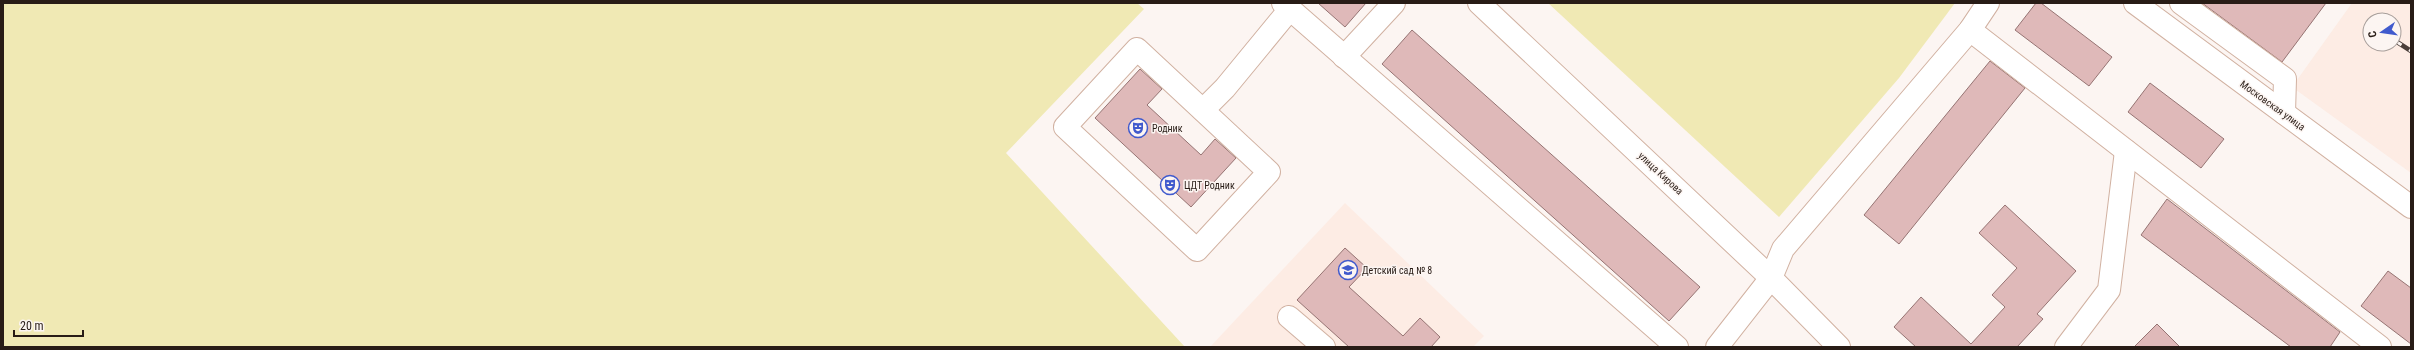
<svg xmlns="http://www.w3.org/2000/svg" width="2414" height="350" font-family="'Roboto Condensed',sans-serif">
<rect width="100%" height="100%" fill="#fcf5f2"/>
<g fill="#fdece4" fill-rule="evenodd">
<path d="M2352,3H2411V173L2292,87ZM2370,20H2394V44H2370Z"/>
<path d="M1345,203L1484,336L1473,347H1210Z"/>
</g>
<g fill="#f0e9b4">
<path d="M3,3H1137L1144,9L1006,153L1185,347H3Z"/>
<path d="M1548,3H1955L1899,78L1779,217Z"/>
</g>
<g fill="#dfb9b9" stroke="#967473">
<path d="M1318,3H1366L1345,27Z"/>
<path d="M2036,3H2041L2112,57L2089,86L2015,30Z"/>
<path d="M2202,3H2326L2282,62Z"/>
<path d="M1412,30L1700,287L1669,321L1382,64Z"/>
<path d="M1990,61L2025,88L1899,244L1864,215Z"/>
<path d="M1140,69L1162,89L1147,105L1201,155L1215,139L1236,158L1191,207L1095,118Z"/>
<path d="M2150,83L2224,139L2201,168L2128,112Z"/>
<path d="M2167,199L2340,332L2330,347H2291L2141,235Z"/>
<path d="M2005,205L2076,271L2037,314L2043,319L2017,347H1916L1894,327L1921,297L1971,344L2005,307L1992,295L2017,268L1979,233Z"/>
<path d="M1345,248L1367,268L1349,287L1403,336L1420,318L1440,337L1431,347H1349L1297,300Z"/>
<path d="M2388,271L2411,288V344L2361,306Z"/>
<path d="M2157,324L2180,347H2134Z"/>
</g>
<g fill="none" stroke-linecap="round" stroke-linejoin="round">
<defs>
<g id="minor">
<path d="M1283,3L1677,347"/>
<path d="M1479,3L1771,278L1839,347"/>
<path d="M2135,3L2411,207"/>
<path d="M2181,3L2285,79L2284,113"/>
<path d="M1970,30L2380,347"/>
<path d="M1137,49L1269,172L1197,250L1065,127Z"/>
<path d="M1344,57L1394,3"/>
<path d="M1203,110L1225,88L1290,9"/>
<path d="M1289,317L1324,347"/>
<path d="M1717,347L1771,278L1783,249L1970,30L1988,3"/>
<path d="M2066,347L2109,290L2126,151"/>
</g>
</defs>
<use href="#minor" stroke="#d1b1a1" stroke-width="24"/>
<use href="#minor" stroke="#fff" stroke-width="22"/>
<defs>
<path id="rail" d="M2394,40L2411,51"/>
</defs>
<use href="#rail" stroke="#4b3f3a" stroke-width="4.5"/>
<use href="#rail" stroke="#fcf5f2" stroke-width="3" stroke-dasharray="9" stroke-linecap="butt"/>
</g>
<defs>
<symbol id="theatre-ring" viewBox="-11 -11 22 22"><circle r="9.5" fill="#fcf5f2" stroke="#405acd" stroke-width="1.5"/><path d="M-5-5.5Q0-4 5-5.5V0Q5 5 0 6Q-5 5-5 0ZM-3.3-2.5H-1v1.5H-3.3ZM1-2.5H3.3v1.5H1ZM-2.8 1Q0 5.5 2.8 1Z" fill="#405acd"/></symbol>
<symbol id="school-ring" viewBox="-11 -11 22 22"><circle r="9.5" fill="#fcf5f2" stroke="#405acd" stroke-width="1.5"/><path d="M0-5L7-2L0 1L-7-2ZM-4 1L0 2.5L4 1V4Q0 6-4 4Z" fill="#405acd"/></symbol>
</defs>
<g fill-rule="evenodd">
<use href="#theatre-ring" x="1127" y="117" width="22" height="22"/>
<use href="#theatre-ring" x="1159" y="174" width="22" height="22"/>
<use href="#school-ring" x="1337" y="259" width="22" height="22"/>
</g>
<g text-anchor="middle" stroke-width="3" stroke-linejoin="round" paint-order="stroke">
<g font-size="10" fill="#281c16" stroke="#fcf5f2">
<text transform="translate(2273 105) rotate(36)" y="4">Московская улица</text>
<text transform="translate(1661 173) rotate(43)" y="4">улица Кирова</text>
</g>
<g font-size="10" fill="#281c16" stroke="#fcf5f2" text-anchor="start">
<text x="1152" y="132">Родник</text>
<text x="1184" y="189">ЦДТ Родник</text>
<text x="1362" y="274">Детский сад № 8</text>
</g>
</g>
<rect width="2414" height="350" fill="none" stroke="#281c16" stroke-width="8"/>
<g transform="translate(2382 32) rotate(257)"><circle r="19" fill="#fcf5f2" stroke="#a79e9a"/>
<path d="M0-3L7 15L0 10L-7 15Z" fill="#405acd"/>
<text y="-6" font-size="11" font-weight="bold" text-anchor="middle" fill="#281c16">С</text>
</g>
<path d="M14 330v6h69v-6" fill="none" stroke="#281c16" stroke-width="2"/>
<text x="20" y="330" font-size="12" fill="#281c16" stroke="#fcf5f2" stroke-width="3" paint-order="stroke">20 m</text>
</svg>
